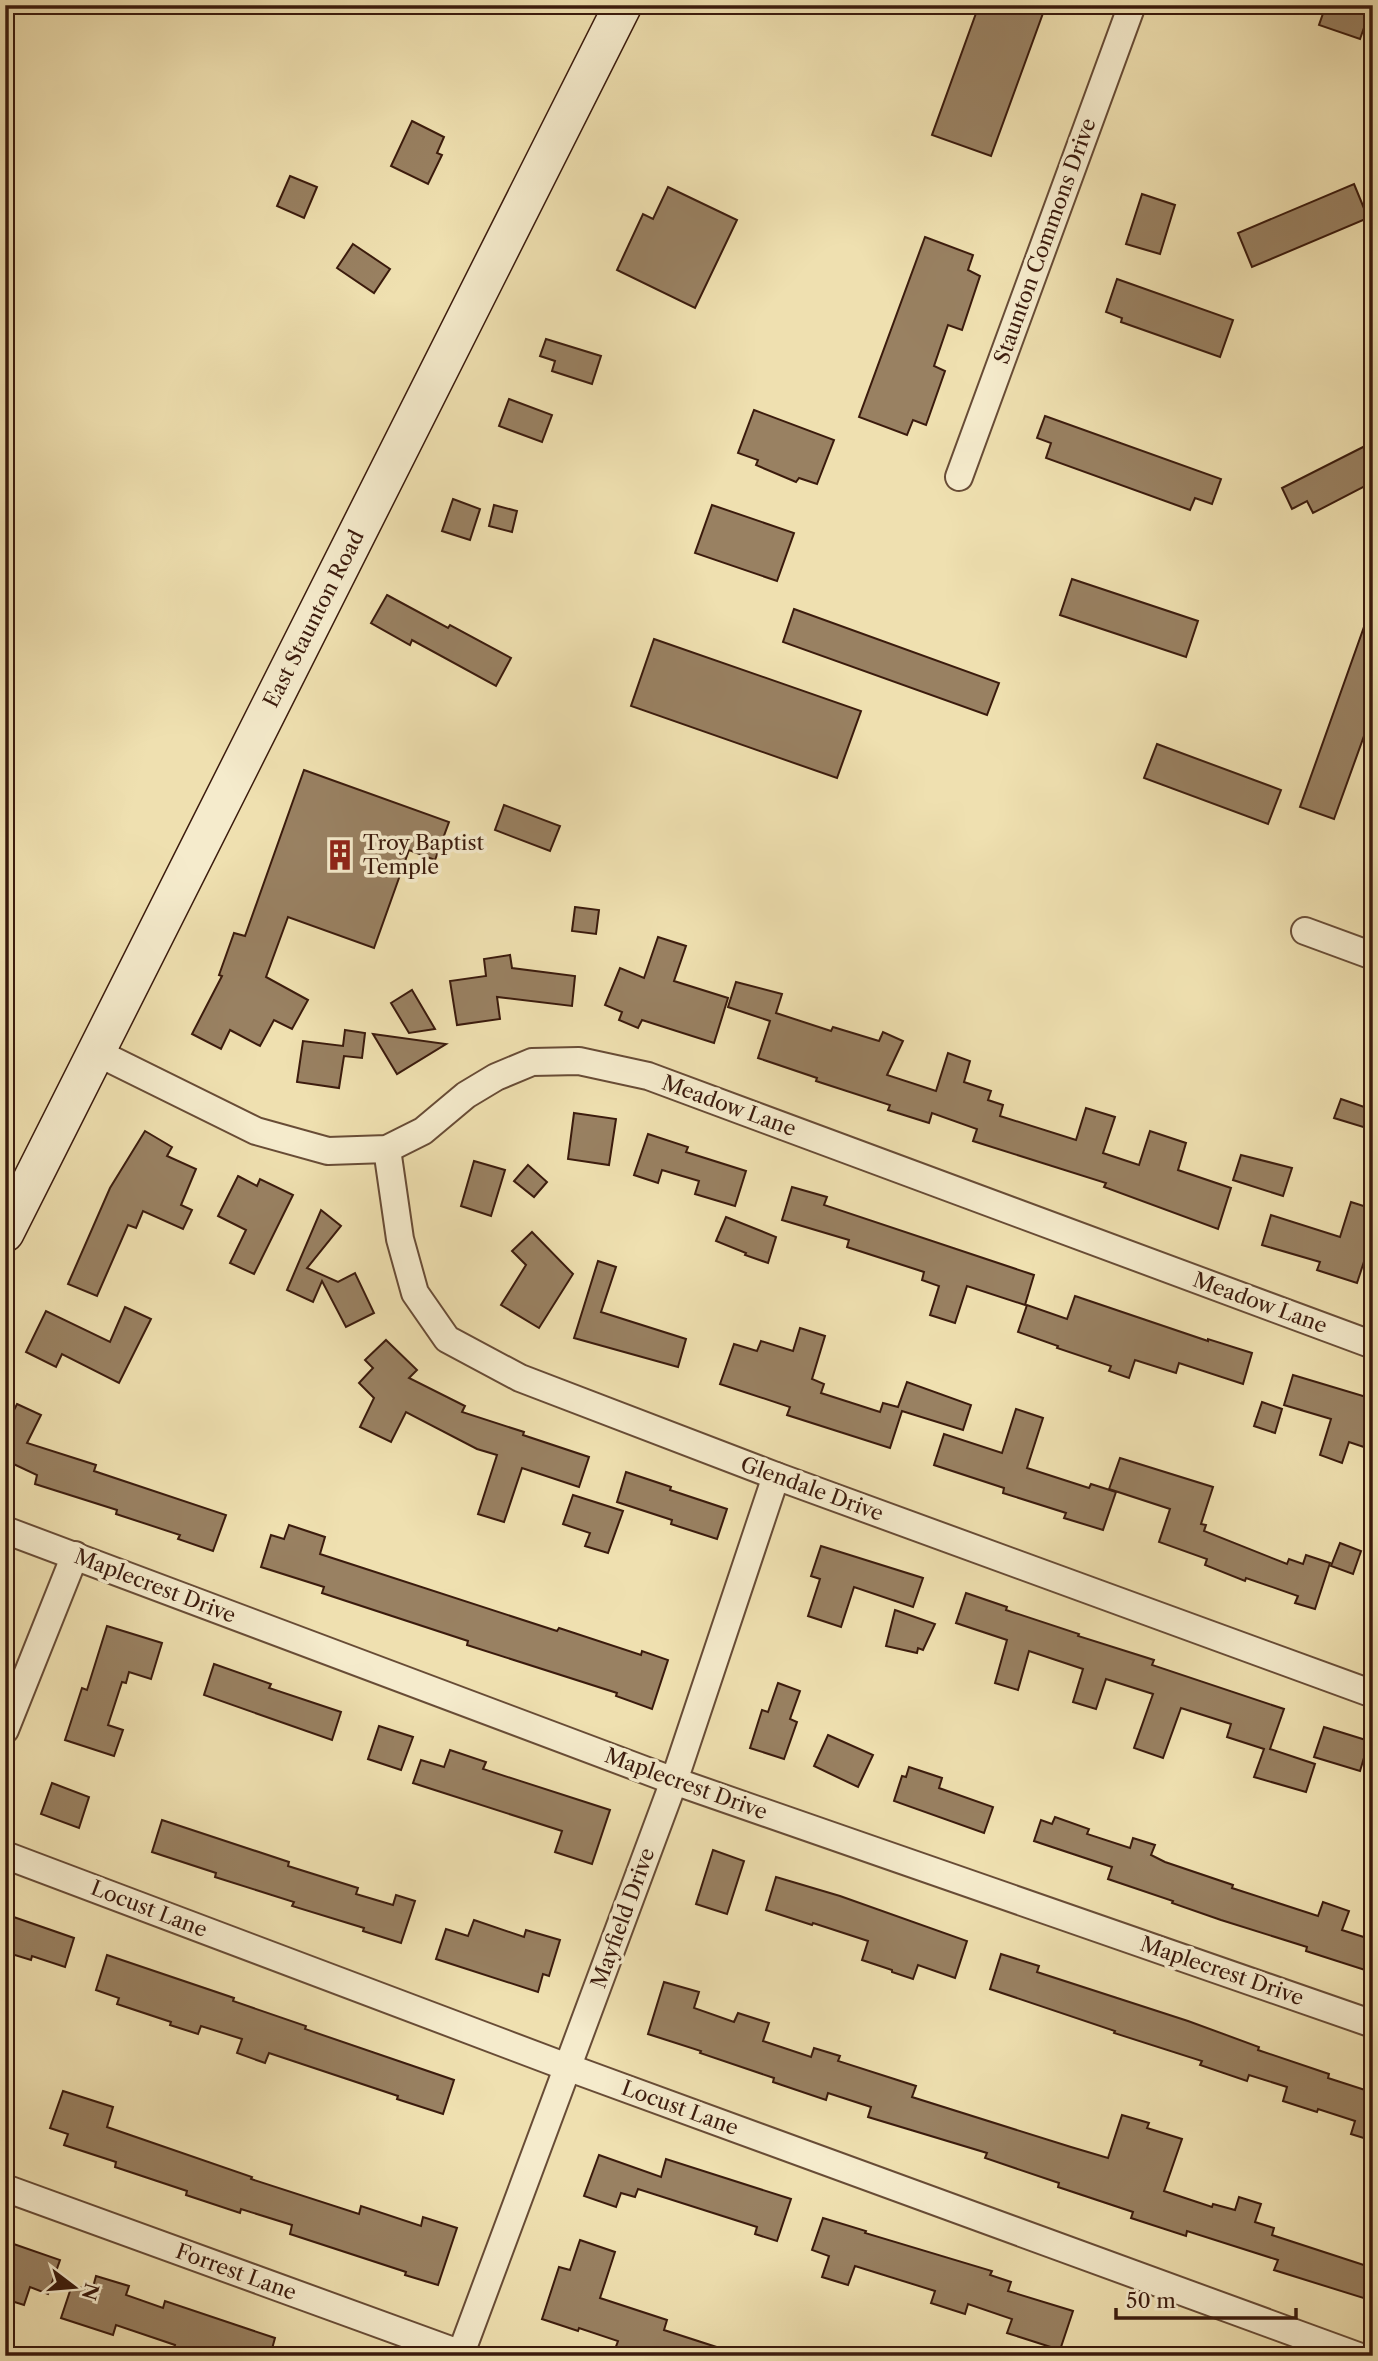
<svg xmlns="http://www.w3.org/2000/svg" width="1378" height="2361" font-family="'Libre Caslon Text',serif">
<rect width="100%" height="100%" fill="#efe0b0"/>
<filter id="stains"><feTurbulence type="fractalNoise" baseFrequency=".00286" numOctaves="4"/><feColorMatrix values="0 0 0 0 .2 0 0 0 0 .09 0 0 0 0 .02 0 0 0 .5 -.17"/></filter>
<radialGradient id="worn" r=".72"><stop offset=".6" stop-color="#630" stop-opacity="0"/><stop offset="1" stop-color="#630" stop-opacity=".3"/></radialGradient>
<g fill="#998162" stroke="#3b1b0d" stroke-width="2">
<path d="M979,5H1046L991,156L932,135Z"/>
<path d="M1326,5H1372L1360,39L1319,25Z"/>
<path d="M412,121L444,137L437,153L442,155L428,184L391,166Z"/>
<path d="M290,176L317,187L304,218L277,206Z"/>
<path d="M1354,184L1368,218L1252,267L1238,233Z"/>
<path d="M668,187L737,220L695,308L617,270L643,214L653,219Z"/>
<path d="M1142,194L1175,205L1160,254L1126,244Z"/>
<path d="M925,237L973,255L968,270L980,276L962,330L948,325L934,366L945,371L926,425L913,420L907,435L859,417Z"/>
<path d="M353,244L390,269L374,293L337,268Z"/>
<path d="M1117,279L1233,320L1220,357L1121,322L1122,318L1106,312Z"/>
<path d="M546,339L601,356L592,384L552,371L555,361L540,356Z"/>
<path d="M509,399L552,415L542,442L499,426Z"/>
<path d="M754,410L834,440L817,484L799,478L796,482L756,465L758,460L738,453Z"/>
<path d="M1045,416L1221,479L1212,504L1195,498L1190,510L1046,458L1051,443L1037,438Z"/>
<path d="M1373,442V482L1313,513L1307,501L1292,509L1282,488Z"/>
<path d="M453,499L480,509L470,540L442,531Z"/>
<path d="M494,505L517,511L512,532L489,526Z"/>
<path d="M712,505L794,533L777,581L695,553Z"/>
<path d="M1072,579L1198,621L1186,657L1060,615Z"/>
<path d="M387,595L448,628L450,625L511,658L496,686L412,640L410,645L371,623Z"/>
<path d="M794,609L999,683L987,715L783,642Z"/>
<path d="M1370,610H1373V711L1334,819L1300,807Z"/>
<path d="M654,639L861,711L837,778L631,706Z"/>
<path d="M1157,744L1281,790L1268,824L1144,778Z"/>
<path d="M304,770L449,822L435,860L409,850L374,948L288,917L266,977L308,1000L292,1029L274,1020L260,1046L230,1030L221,1049L192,1034L222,976L219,975L234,933L245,936Z"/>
<path d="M504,805L560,826L550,851L495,830Z"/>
<path d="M575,907L599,910L596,934L572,931Z"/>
<path d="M658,937L686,946L674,981L728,998L714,1043L642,1020L638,1028L619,1020L622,1012L605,1005L620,968L644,978Z"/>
<path d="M510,955L512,968L575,976L572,1006L497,997L500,1019L457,1025L450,981L486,976L484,959Z"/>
<path d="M736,982L782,994L776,1013L831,1031L833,1027L879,1041L883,1032L903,1041L887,1075L936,1091L948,1053L970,1061L964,1082L991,1091L988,1100L1003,1105L1000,1116L1076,1140L1086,1108L1115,1117L1103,1153L1139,1165L1150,1131L1186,1143L1178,1170L1231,1188L1218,1229L1104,1187L1106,1183L973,1141L977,1129L932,1113L929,1123L888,1110L890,1105L816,1081L817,1078L758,1058L770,1021L728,1007Z"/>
<path d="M412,990L435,1029L409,1033L391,1003Z"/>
<path d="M345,1030L365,1033L362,1058L344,1056L339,1088L297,1082L303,1041L343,1046Z"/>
<path d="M373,1034L446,1044L397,1074Z"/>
<path d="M1341,1099L1373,1110V1130L1334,1118Z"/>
<path d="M574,1113L616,1119L609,1165L568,1159Z"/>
<path d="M145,1131L172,1147L167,1156L196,1169L181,1205L192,1210L183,1229L143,1211L136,1228L128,1225L97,1296L68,1284L110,1188Z"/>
<path d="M648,1134L688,1147L686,1152L746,1171L735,1206L695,1194L699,1181L662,1170L658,1183L634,1175Z"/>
<path d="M1241,1155L1292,1168L1283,1196L1233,1180Z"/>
<path d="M474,1161L505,1170L491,1216L461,1206Z"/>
<path d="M528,1165L547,1182L534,1197L514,1181Z"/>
<path d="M238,1176L257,1186L260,1179L293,1195L254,1274L230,1263L246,1230L218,1216Z"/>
<path d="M792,1187L827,1197L824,1205L1034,1275L1025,1305L967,1286L955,1323L930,1315L939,1286L922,1280L924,1272L847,1247L849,1240L782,1220Z"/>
<path d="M1351,1202L1373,1209V1234L1357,1283L1317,1270L1320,1262L1262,1245L1271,1215L1340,1237Z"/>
<path d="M321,1210L341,1226L307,1268L338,1282L355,1273L374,1313L346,1327L322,1281L313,1302L287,1290Z"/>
<path d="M726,1217L776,1237L768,1263L745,1255L746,1253L716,1241Z"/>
<path d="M532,1232L573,1274L539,1328L501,1305L526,1265L512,1251Z"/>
<path d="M598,1261L616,1267L601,1312L686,1339L678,1367L574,1338Z"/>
<path d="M1075,1296L1208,1341V1339L1252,1353L1243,1384L1179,1363L1176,1373L1135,1360L1129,1378L1109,1371L1111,1366L1057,1348L1058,1346L1018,1332L1027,1305L1067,1319Z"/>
<path d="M125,1307L151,1319L119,1383L62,1354L56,1367L26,1352L46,1311L110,1342Z"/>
<path d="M800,1328L825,1336L812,1379L824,1384L821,1393L880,1412L883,1403L898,1407L907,1382L971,1405L963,1430L902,1411L890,1448L787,1415L790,1407L720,1384L734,1344L757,1351L761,1341L793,1351Z"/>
<path d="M386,1340L417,1370L409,1378L465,1406L462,1412L524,1432L523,1435L589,1457L579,1487L522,1468L504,1522L478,1514L497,1455L477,1449L406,1412L391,1442L360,1427L374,1398L359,1383L373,1368L365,1360Z"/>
<path d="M1293,1375L1373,1399V1450L1349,1442L1342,1463L1320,1455L1331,1419L1284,1405Z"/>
<path d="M1262,1402L1282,1409L1275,1433L1254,1426Z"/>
<path d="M17,1404L41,1415L27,1443L96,1465L94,1471L226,1515L213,1551L178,1539L180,1535L116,1514L117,1510L35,1484L37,1475L5,1460V1413L11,1416Z"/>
<path d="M1016,1409L1043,1418L1027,1468L1089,1488L1091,1484L1116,1492L1103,1530L1064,1518L1066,1513L1003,1493L1004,1488L934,1465L944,1434L1002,1453Z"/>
<path d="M1120,1458L1213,1487L1201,1524L1206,1525L1204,1531L1287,1564L1289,1559L1303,1564L1306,1555L1330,1563L1315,1609L1295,1603L1298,1596L1246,1578L1245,1581L1205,1565L1207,1559L1159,1542L1170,1509L1109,1489Z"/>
<path d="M626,1472L671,1487L670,1490L727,1509L717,1539L671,1524L672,1520L617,1502Z"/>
<path d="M573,1495L623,1511L608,1553L585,1546L590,1533L563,1524Z"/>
<path d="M289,1525L325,1537L320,1554L557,1631L559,1628L641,1655L642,1651L668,1660L652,1709L616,1696L617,1693L467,1645L468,1641L322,1593L324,1587L261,1567L271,1535L284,1539Z"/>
<path d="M1340,1543L1361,1551L1353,1574L1331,1566Z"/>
<path d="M821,1546L923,1578L913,1607L854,1587L841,1627L808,1616L820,1579L811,1576Z"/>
<path d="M966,1593L1007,1607L1006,1610L1079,1634L1078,1636L1154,1660L1152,1665L1284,1709L1270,1749L1315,1764L1306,1792L1254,1777L1264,1749L1227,1737L1231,1724L1181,1708L1163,1758L1134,1748L1153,1694L1106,1679L1096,1709L1073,1702L1083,1669L1029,1651L1018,1690L995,1683L1007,1640L956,1623Z"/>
<path d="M895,1610L935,1624L923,1650L918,1648L917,1653L886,1646Z"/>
<path d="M107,1626L162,1643L151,1679L129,1672L126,1683L122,1682L108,1725L123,1730L114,1756L65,1740L82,1688L87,1690Z"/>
<path d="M214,1664L271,1684L269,1688L341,1712L332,1740L204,1695Z"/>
<path d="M778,1683L800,1691L790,1719L797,1722L784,1759L750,1748L762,1710L768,1712Z"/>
<path d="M379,1726L413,1737L401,1770L368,1759Z"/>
<path d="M1324,1727L1369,1741L1360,1771L1314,1757Z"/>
<path d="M828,1735L873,1755L858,1787L814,1766Z"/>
<path d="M450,1750L486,1762L483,1769L610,1810L592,1864L555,1852L562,1831L413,1783L421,1760L444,1767Z"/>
<path d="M909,1767L942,1778L939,1788L993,1807L984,1833L894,1801L902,1776L906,1777Z"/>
<path d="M52,1783L89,1797L79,1828L41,1814Z"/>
<path d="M1055,1817L1089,1829L1087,1834L1130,1848L1133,1838L1155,1845L1151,1855L1165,1862L1233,1885L1232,1888L1318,1916L1323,1902L1349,1911L1342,1930L1373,1940L1365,1970L1306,1951L1307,1947L1221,1920L1172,1903L1173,1901L1108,1879L1112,1867L1034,1841L1041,1820L1052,1824Z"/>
<path d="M162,1820L289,1862L288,1866L358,1888L356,1894L393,1905L396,1895L415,1901L401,1943L363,1931L364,1928L292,1906L294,1902L215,1877L216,1873L152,1852Z"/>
<path d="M713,1850L744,1861L727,1914L696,1904Z"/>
<path d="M776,1877L840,1896L967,1941L955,1978L918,1965L913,1979L892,1972V1970L862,1960L868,1941L813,1923L812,1925L766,1910Z"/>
<path d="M5,1914L74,1938L65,1967L32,1956L31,1960L5,1952Z"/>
<path d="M474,1920L524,1937L526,1930L560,1940L549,1976L543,1974L538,1992L436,1959L446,1929L468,1936Z"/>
<path d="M1001,1954L1039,1966L1037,1972L1188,2021L1259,2047L1258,2050L1329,2074L1328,2078L1365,2090L1369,2079H1373V2141L1351,2134L1355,2121L1318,2109L1317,2112L1283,2101L1287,2087L1249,2075L1247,2081L1200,2065L1202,2061L1114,2033L1115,2031L990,1989Z"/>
<path d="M107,1955L234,1998L233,2001L306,2026L305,2029L454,2080L443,2114L397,2099L398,2096L269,2053L265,2063L237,2053L242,2039L201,2026L198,2034L170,2025L171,2022L117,2004L119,1998L96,1990Z"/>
<path d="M664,1982L699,1992L694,2008L734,2022L738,2013L769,2023L763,2041L811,2057L814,2048L840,2056L838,2061L916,2086L912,2097L1071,2147L1108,2158L1122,2115L1149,2123L1147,2128L1182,2139L1164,2191L1212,2207L1213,2204L1235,2210L1239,2197L1261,2204L1255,2222L1274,2228L1272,2235L1373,2268V2301L1274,2270L1278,2260L1187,2231L1186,2236L1131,2218L1133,2212L1058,2187L1059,2183L985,2158L987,2153L868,2117L871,2107L828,2093L826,2100L773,2082L774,2078L700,2053L701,2051L648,2034Z"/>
<path d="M63,2091L113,2107L107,2127L252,2177L251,2179L359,2214L361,2206L421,2226L423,2217L457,2228L438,2285L405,2275L406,2272L290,2234L292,2225L241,2209L240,2213L186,2195L187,2191L115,2167L116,2162L64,2145L68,2134L50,2128Z"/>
<path d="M599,2155L661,2177L666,2159L791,2199L777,2241L755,2234L757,2227L638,2189L635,2197L621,2193L616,2207L584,2196Z"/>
<path d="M823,2218L866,2231L865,2233L992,2271L990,2275L1011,2282L1008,2291L1073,2311L1060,2350L1007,2333L1012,2319L968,2304L965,2314L931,2303L935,2291L855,2266L848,2285L822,2277L829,2256L812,2250Z"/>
<path d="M580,2240L615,2252L600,2298L667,2320L664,2330L732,2352L731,2356H626L614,2352L618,2341L579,2328L578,2331L542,2319L559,2267L570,2270Z"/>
<path d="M5,2241L60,2260L48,2294L30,2287L24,2305L5,2299Z"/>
<path d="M96,2276L129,2286L126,2295L163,2308L165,2301L275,2338L270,2356H218L196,2348L193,2356H172L175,2345L116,2325L113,2335L61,2318L72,2285L92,2291Z"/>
</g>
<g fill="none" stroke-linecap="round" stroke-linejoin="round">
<defs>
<g id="minor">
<path d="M959,477L1132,5"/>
<path d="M1305,931L1373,956"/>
<path d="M96,1052L256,1131L328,1151L387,1149L423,1131L466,1095L496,1077L532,1062L579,1061L648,1076L1373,1345"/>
<path d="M387,1149L400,1239L415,1293L447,1339L520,1378L776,1476L1373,1694"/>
<path d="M5,1530L674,1781L1373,2024"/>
<path d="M5,1730L75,1555"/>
<path d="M5,1855L567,2067L1358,2356"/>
<path d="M5,2188L467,2356"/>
<path d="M460,2356L674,1781L776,1476"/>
</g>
<path id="secondary" d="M5,1233L623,5"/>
</defs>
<use href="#minor" stroke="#684c36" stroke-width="30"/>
<use href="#secondary" stroke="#3b1b0d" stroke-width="40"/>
<use href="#minor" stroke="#f5ebcc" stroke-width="26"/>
<use href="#secondary" stroke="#f5ebcc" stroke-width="37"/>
</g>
<defs>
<symbol id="building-bare" viewBox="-9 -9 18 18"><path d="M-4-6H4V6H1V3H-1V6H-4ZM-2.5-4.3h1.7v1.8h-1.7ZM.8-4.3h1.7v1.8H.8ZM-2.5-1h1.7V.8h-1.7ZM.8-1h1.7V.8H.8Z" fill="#8f2418" stroke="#f5ebcc" stroke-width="2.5" paint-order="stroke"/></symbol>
</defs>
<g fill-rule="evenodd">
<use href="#building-bare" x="318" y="833" width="44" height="44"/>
</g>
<g text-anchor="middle" stroke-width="7" stroke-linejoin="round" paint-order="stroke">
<g font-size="21" fill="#3b1b0d" stroke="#f5ebcc">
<text transform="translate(1045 241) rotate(-70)" y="7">Staunton Commons Drive</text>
<text transform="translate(314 619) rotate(-63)" y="7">East Staunton Road</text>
<text transform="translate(729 1106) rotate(20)" y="7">Meadow Lane</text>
<text transform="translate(1260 1303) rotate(20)" y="7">Meadow Lane</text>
<text transform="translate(812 1489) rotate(20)" y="7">Glendale Drive</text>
<text transform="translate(155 1586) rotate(21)" y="7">Maplecrest Drive</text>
<text transform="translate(686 1784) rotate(20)" y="7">Maplecrest Drive</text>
<text transform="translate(149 1909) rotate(21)" y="7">Locust Lane</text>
<text transform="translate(623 1918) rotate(-70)" y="7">Mayfield Drive</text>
<text transform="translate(1222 1971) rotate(19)" y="7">Maplecrest Drive</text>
<text transform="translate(680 2108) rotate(20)" y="7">Locust Lane</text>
<text transform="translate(236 2272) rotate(20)" y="7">Forrest Lane</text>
</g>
<g font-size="21" fill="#3b1b0d" stroke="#f5ebcc" text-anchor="start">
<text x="363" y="850">Troy Baptist<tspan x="363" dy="24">Temple</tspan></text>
</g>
</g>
<rect width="1378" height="2361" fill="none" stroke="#efe0b0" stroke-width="28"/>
<rect x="7" y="7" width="1364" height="2347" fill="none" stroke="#3b1b0d" stroke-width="3.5"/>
<rect x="14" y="14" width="1350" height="2333" fill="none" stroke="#3b1b0d" stroke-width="2"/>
<g transform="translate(74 2287) rotate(106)" stroke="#f5ebcc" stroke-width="5" paint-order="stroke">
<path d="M0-5L12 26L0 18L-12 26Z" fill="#3b1b0d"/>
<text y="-10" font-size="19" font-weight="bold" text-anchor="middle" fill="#3b1b0d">N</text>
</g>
<path d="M1116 2308v10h180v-10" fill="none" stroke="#3b1b0d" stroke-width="3.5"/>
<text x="1126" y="2308" font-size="21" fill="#3b1b0d" stroke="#f5ebcc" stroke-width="5" paint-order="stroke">50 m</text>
<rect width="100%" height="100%" filter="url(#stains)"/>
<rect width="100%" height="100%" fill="url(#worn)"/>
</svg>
